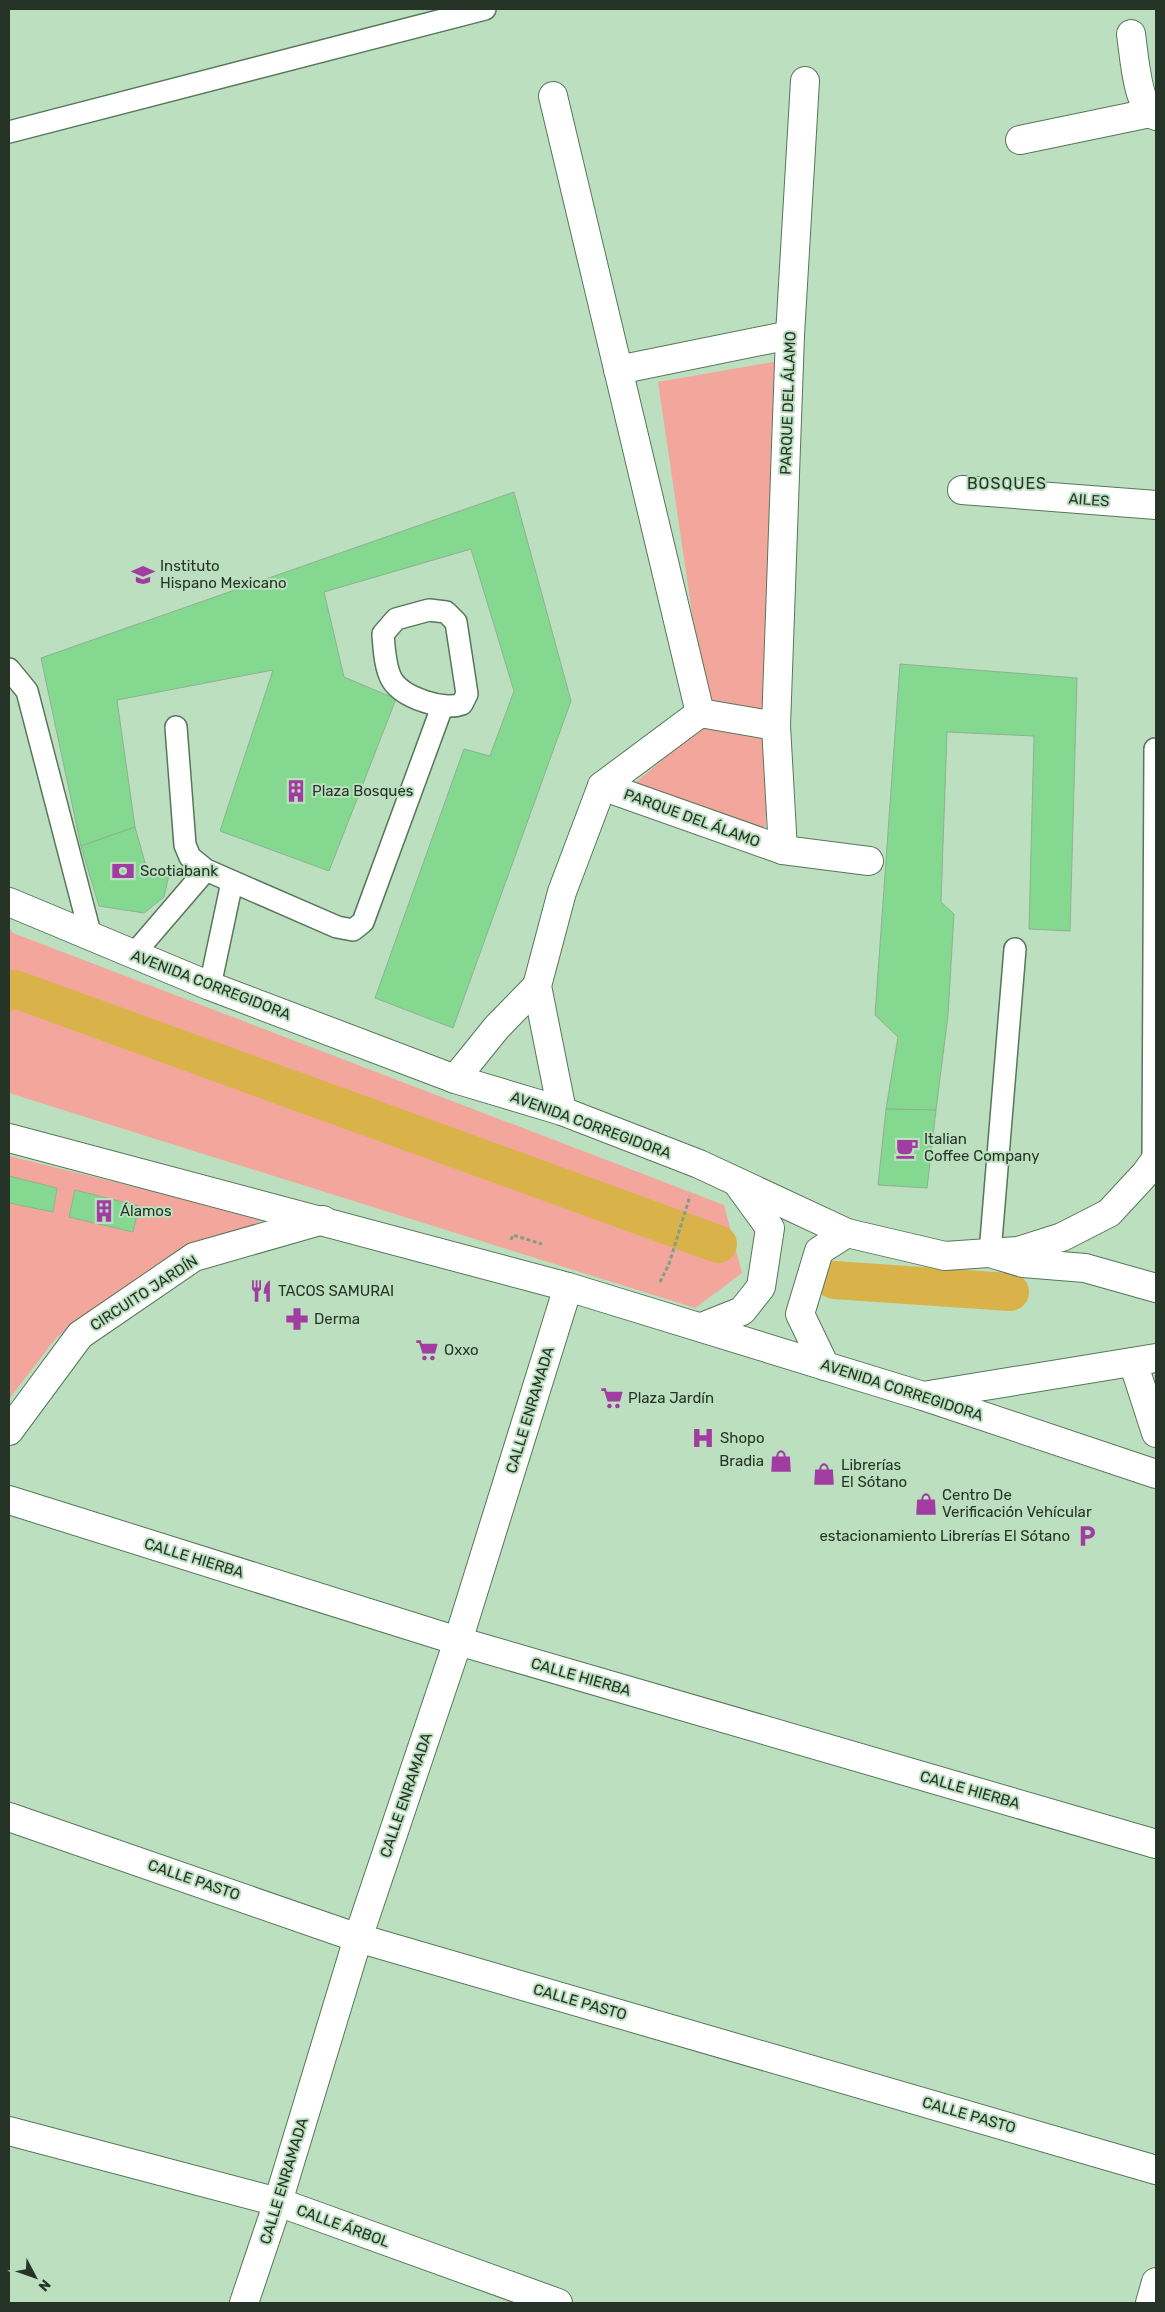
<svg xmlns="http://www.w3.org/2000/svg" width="1165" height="2312" font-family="Rubik,sans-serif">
<rect width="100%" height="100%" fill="#bbdfbf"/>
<g fill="#f3a79c">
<path d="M779,361L772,657L765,837L635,783L708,721L658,382Z"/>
<path d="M9,927L13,933L724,1205L742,1273L695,1308L9,1093Z"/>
<path d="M9,1156L264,1219L57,1337L9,1399Z"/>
</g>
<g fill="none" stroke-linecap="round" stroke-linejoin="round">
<g stroke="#dab24a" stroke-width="38">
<path d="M9,992L15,989L718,1244"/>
<path d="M834,1280L1010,1292"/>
</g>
</g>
<g fill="#84d890" stroke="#8eb292">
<path d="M514,492L571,701L453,1028L375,998L464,749L490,756L514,691L471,549L324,592L344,677L396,699L329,871L220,831L273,670L117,700L135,827L81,846L41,658Z"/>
<path d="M900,664L1077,678L1070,931L1029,929L1034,736L947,732L941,902L954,914L948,1015L936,1110L886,1109L898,1037L875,1015Z"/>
<path d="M135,827L146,866L169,875L164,897L144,913L99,906L81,846Z"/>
<path d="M886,1109L936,1110L927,1188L878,1185Z"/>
<path d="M9,1176L57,1188L53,1212L9,1203Z"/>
<path d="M75,1190L139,1206L133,1232L69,1217Z"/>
</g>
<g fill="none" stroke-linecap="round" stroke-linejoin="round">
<defs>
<g id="service">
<path d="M9,132L485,9"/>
<path d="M429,610L446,612L456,622L467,694L462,704C444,711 403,698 392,680C385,668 384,648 383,634L396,619Z"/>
<path d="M9,669L27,691L91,937"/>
<path d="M176,727L185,845L190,857L206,870L337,927L353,930L363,922L442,707"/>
<path d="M133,955L206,870"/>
<path d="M210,986L232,882"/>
<path d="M1153,1163L1155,749"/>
<path d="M990,1253L1015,949"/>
</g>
<g id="minor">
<path d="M1131,34C1134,54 1137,108 1156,116"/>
<path d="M553,96L700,713"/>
<path d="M1020,140L1150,113"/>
<path d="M618,370L790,335"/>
<path d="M962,490L1156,505"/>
<path d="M602,786L783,850L869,861"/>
<path d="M783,850L776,726L790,335L805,81"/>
<path d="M455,1079L497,1027L537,986"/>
<path d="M562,1111L537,986L562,892L602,786L700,713L776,726"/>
<path d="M990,1253L1023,1263L1085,1268L1156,1288"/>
<path d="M1133,1362L1156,1433"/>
<path d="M923,1396L1156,1358"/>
<path d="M9,1500L458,1641L1156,1844"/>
<path d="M9,1817L358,1938L1156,2170"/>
<path d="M9,2131L278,2202L558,2303"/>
<path d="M244,2303L278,2202L358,1938L458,1641L568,1287"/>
<path d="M1150,2303L1156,2282"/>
</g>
<path id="tertiary" d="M9,1431L80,1335L194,1257L323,1220"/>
<g id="secondary">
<path d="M9,902L210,986L455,1079L562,1111L699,1164L847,1233L945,1256L1018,1251L1062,1237L1109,1213L1146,1173L1156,1159"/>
<path d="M9,1138L568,1287L923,1396L1156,1474"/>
<path d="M702,1327L742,1311L761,1287L770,1228L738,1184"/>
<path d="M825,1366L800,1314L819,1251L847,1233"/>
</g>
</defs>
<use href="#service" stroke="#56775a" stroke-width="24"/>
<use href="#minor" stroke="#56775a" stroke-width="30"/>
<use href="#tertiary" stroke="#56775a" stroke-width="30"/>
<use href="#secondary" stroke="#56775a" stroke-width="30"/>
<g stroke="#829e85" stroke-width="3" stroke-dasharray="4 2.5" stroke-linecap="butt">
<path d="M511,1240L513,1235L542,1244"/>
<path d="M660,1282L669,1264L690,1196"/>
</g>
<use href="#service" stroke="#fff" stroke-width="21"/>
<use href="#minor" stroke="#fff" stroke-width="28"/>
<use href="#tertiary" stroke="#fff" stroke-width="28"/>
<use href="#secondary" stroke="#fff" stroke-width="28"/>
</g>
<defs>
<symbol id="school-bare" viewBox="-9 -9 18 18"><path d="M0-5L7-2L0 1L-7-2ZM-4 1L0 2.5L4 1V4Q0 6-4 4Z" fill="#a13ca1" stroke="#bbdfbf" stroke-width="2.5" paint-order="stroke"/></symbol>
<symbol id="building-bare" viewBox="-9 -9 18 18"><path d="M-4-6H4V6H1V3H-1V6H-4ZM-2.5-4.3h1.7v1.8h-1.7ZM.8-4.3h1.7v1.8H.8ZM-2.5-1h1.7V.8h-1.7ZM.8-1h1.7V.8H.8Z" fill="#a13ca1" stroke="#bbdfbf" stroke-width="2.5" paint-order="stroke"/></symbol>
<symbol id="bank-bare" viewBox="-9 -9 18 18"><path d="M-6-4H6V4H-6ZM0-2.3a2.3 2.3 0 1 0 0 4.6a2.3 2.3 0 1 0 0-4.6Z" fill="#a13ca1" stroke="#bbdfbf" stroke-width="2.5" paint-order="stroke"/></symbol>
<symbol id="cafe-bare" viewBox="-9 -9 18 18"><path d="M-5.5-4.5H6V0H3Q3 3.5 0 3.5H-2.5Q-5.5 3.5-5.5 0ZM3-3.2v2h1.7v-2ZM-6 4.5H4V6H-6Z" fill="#a13ca1" stroke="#bbdfbf" stroke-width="2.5" paint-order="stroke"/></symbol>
<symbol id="restaurant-bare" viewBox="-9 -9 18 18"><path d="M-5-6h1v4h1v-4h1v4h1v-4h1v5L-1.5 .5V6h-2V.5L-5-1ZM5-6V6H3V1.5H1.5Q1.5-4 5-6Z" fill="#a13ca1" stroke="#bbdfbf" stroke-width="2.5" paint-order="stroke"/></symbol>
<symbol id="pharmacy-bare" viewBox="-9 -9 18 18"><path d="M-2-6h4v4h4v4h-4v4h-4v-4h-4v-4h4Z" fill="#a13ca1" stroke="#bbdfbf" stroke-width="2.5" paint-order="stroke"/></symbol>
<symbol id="supermarket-bare" viewBox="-9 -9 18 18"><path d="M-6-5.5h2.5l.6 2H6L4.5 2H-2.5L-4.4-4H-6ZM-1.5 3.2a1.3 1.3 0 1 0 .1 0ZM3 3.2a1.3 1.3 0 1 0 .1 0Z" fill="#a13ca1" stroke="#bbdfbf" stroke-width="2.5" paint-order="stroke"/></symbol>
<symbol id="hospital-bare" viewBox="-9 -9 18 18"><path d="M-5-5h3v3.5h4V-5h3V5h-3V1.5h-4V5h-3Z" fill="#a13ca1" stroke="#bbdfbf" stroke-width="2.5" paint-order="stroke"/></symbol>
<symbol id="shop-bare" viewBox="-9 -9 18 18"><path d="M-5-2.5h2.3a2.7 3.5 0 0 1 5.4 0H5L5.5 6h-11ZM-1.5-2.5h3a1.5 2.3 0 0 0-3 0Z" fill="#a13ca1" stroke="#bbdfbf" stroke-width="2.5" paint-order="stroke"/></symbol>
<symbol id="parking-bare" viewBox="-9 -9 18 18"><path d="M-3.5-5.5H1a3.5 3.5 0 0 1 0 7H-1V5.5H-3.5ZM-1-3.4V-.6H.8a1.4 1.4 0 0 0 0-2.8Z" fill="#a13ca1" stroke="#bbdfbf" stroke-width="2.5" paint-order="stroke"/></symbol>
</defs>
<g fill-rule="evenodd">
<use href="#school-bare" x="127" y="559" width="32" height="32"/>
<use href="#building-bare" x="280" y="775" width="32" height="32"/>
<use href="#bank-bare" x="107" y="855" width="32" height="32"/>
<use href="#cafe-bare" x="891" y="1132" width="32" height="32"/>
<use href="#building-bare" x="88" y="1195" width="32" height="32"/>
<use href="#restaurant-bare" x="245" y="1275" width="32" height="32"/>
<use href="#pharmacy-bare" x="281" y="1303" width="32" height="32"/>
<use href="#supermarket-bare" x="411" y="1334" width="32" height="32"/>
<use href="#supermarket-bare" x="596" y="1382" width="32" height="32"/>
<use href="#hospital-bare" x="687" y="1422" width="32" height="32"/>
<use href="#shop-bare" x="765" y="1445" width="32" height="32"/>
<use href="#shop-bare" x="808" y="1458" width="32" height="32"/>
<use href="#shop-bare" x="910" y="1488" width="32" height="32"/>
<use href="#parking-bare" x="1071" y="1520" width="32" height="32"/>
</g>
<g text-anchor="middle" stroke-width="4" stroke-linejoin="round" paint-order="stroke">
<g font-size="15" fill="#263427" stroke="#bbdfbf">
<text transform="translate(788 403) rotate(-88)" y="5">PARQUE DEL ÁLAMO</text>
<text transform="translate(1089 500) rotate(4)" y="5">AILES</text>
<text transform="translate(692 818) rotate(20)" y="5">PARQUE DEL ÁLAMO</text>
<text transform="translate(211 985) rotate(21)" y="5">AVENIDA CORREGIDORA</text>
<text transform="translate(591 1125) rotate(20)" y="5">AVENIDA CORREGIDORA</text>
<text transform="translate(144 1293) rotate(-33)" y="5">CIRCUITO JARDÍN</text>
<text transform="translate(902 1390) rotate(18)" y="5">AVENIDA CORREGIDORA</text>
<text transform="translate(530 1410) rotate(-73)" y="5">CALLE ENRAMADA</text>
<text transform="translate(194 1558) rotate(17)" y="5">CALLE HIERBA</text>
<text transform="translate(581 1677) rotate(16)" y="5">CALLE HIERBA</text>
<text transform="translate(970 1790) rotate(16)" y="5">CALLE HIERBA</text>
<text transform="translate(406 1795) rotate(-71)" y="5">CALLE ENRAMADA</text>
<text transform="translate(194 1880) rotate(19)" y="5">CALLE PASTO</text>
<text transform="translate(580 2002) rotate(16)" y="5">CALLE PASTO</text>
<text transform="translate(969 2115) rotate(16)" y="5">CALLE PASTO</text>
<text transform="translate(284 2181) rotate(-73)" y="5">CALLE ENRAMADA</text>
<text transform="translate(343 2226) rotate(20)" y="5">CALLE ÁRBOL</text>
</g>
<g font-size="15" fill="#263427" stroke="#bbdfbf" text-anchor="start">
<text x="160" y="571">Instituto<tspan x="160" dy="17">Hispano Mexicano</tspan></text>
<text x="312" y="796">Plaza Bosques</text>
<text x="140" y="876">Scotiabank</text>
<text x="924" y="1144">Italian<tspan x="924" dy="17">Coffee Company</tspan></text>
<text x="120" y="1216">Álamos</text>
<text x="278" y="1296">TACOS SAMURAI</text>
<text x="314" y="1324">Derma</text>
<text x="444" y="1355">Oxxo</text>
<text x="628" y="1403">Plaza Jardín</text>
<text x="720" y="1443">Shopo</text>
<text x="764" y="1466" text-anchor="end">Bradia</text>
<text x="841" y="1470">Librerías<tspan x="841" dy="17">El Sótano</tspan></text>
<text x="942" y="1500">Centro De<tspan x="942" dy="17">Verificación Vehícular</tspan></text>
<text x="1070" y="1541" text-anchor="end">estacionamiento Librerías El Sótano</text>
</g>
<g font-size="16" letter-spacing="1" fill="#263427" stroke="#bbdfbf">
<text x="1007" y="489">BOSQUES</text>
</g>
</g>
<rect width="1165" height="2312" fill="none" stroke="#263427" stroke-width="20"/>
<g transform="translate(35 2277) rotate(131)" stroke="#bbdfbf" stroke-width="4" paint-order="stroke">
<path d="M0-4L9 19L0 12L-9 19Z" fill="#263427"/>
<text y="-8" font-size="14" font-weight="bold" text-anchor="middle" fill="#263427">N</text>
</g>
</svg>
